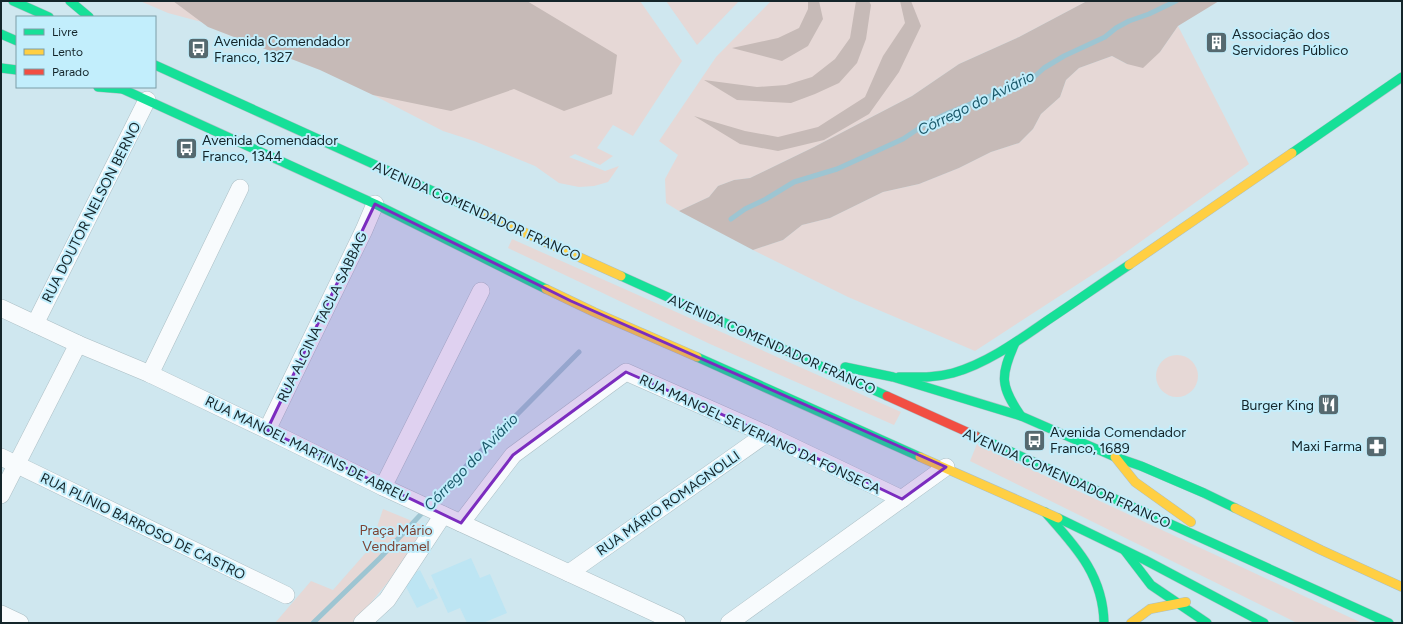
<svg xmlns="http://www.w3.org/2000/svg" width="1403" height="624" font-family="Figtree,sans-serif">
<rect width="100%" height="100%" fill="#cfe7ef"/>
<g fill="#bde5f3">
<path d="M471,558L480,578L490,574L507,613L483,623H467L460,608L448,613L431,575Z"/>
<path d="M420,570L430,590L433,588L438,598L417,608L402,579Z"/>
</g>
<g fill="#e6d8d6">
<path d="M140,1H640L682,61L633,136L613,125L597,148L613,156L600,165L575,154L569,157L605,171L619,166L608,182L594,186L579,187L559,183L535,166L474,141L443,131L265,39L168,13Z"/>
<path d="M666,1H739L697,45Z"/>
<path d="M771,1H1087L1019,37L959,64L912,96L814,147L750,178L734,180L718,186L709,197L679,211L666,203L665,179L678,155L659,141L716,57Z"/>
<path d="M1178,26L1249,164L1115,260L975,351L848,297L753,250L783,240L802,225L830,218L883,192L919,184L959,168L991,152L1019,143L1033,129L1041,114L1060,97L1066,80L1079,68L1112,56L1127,64L1160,52Z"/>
<path d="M512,239L901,412L894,425L710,344L508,248Z"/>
<circle cx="1177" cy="376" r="21"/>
<path d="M977,444L1362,623H1297L970,461Z"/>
<path d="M383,509L429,528L393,576L354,623H275L311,581L333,590L370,548Z"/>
</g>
<g fill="#c6bab7">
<path d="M173,1H527L617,55L612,94L564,111L514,89L451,111L373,95L320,70L208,27Z"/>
<path d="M808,1H819L823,19L808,46L782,61L732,48L778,38L799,28L808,9Z"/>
<path d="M856,1H869L871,5L866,39L857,63L839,83L815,94L791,103L737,100L704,80L757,87L786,85L812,77L835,59L850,38Z"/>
<path d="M900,1H911L921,26L899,72L869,114L824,140L778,151L740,144L694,116L745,131L778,137L818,127L865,97L883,56L905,23Z"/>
<path d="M1087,1H1219L1178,26L1160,52L1143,68L1127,64L1112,56L1079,68L1066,80L1060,97L1041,114L1033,129L1019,143L991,152L959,168L919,184L883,192L830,218L802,225L783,240L753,250L679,211L709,197L718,186L734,180L750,178L814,147L912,96L959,64L1019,37Z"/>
</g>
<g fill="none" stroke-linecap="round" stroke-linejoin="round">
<g stroke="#9dc5d2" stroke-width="5">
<path d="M731,219L745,209L766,199L794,182L837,169L903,139L927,123L948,113L1020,84L1034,77L1044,68L1064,56L1105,37L1116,28L1129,21L1149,14L1176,1"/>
<path d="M313,623L380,558L469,463L579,352"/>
</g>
<defs>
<g id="street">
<path d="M1,308L78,344L150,374L267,430L383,487L677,623"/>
<path d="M35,324L147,100"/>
<path d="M150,374L240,188"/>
<path d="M267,430L364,230L375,204"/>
<path d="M1,457L286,595"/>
<path d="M383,487L481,291"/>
<path d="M1,495L78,344"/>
<path d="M461,523L513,455L626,372L766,434L902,499"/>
<path d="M569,573L766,434"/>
<path d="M1,614L20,623"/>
<path d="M362,623L387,600L443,515"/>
<path d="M729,623L946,467"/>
</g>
<g id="fast">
<path d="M13,1L49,17"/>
<path d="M70,1L89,17"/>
<path d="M1,34L17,41"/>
<path d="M155,65L477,211"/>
<path d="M1,68L17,70"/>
<path d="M98,87L123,89"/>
<path d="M118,87L375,204L546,289"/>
<path d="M1292,153L1402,77"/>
<path d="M621,276L887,396"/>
<path d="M1015,343C1000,376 1000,386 1021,416"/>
<path d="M697,357L920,457"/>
<path d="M845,367L893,377L1021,416L1115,457L1141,466L1204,493L1235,508"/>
<path d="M899,377C917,377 935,378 953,373C988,363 1019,340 1048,320C1075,302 1102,283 1129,265"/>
<path d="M976,436L1389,623"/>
<path d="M1045,512C1075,546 1103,574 1104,623"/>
<path d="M1058,518L1145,560L1264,623"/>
<path d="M1125,551L1151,585L1207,623"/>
</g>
<g id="slow">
<path d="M477,211L621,276"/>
<path d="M1129,265L1292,153"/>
<path d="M546,289L594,312L697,357"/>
<path d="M920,457L1058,518"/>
<path d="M1115,457L1135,482L1191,522"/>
<path d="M1235,508L1321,550L1402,587"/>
<path d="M1131,623L1150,609L1186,602"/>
</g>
<path id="jam" d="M887,396L976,436"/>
</defs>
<use href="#street" stroke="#acbfc5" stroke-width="18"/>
<use href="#fast" stroke="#acbfc5" stroke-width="10"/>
<use href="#slow" stroke="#acbfc5" stroke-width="10"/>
<use href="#jam" stroke="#acbfc5" stroke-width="10"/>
<use href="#street" stroke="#f8fbfd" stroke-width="17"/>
<use href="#fast" stroke="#16e098" stroke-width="9"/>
<use href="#slow" stroke="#ffcf43" stroke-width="9"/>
<use href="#jam" stroke="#f24e42" stroke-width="9"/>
</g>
<path fill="#7b2cbf" fill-opacity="0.2" stroke="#7b2cbf" stroke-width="3" stroke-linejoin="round" d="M375,204L571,301L946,467L902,499L766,434L626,372L513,455L461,523L267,430Z"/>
<defs>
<symbol id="building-square" viewBox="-11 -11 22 22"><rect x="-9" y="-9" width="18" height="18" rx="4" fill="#55696f" stroke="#c2eefc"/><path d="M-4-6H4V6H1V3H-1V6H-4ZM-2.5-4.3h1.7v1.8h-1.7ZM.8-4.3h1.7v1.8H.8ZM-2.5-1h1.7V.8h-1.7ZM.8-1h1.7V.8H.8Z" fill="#fff"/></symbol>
<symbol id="bus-square" viewBox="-11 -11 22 22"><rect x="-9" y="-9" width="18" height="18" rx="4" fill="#55696f" stroke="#c2eefc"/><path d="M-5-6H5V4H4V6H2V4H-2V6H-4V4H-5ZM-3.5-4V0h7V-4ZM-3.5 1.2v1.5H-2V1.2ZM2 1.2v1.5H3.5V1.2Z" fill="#fff"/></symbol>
<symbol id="restaurant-square" viewBox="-11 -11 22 22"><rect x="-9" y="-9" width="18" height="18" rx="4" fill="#55696f" stroke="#c2eefc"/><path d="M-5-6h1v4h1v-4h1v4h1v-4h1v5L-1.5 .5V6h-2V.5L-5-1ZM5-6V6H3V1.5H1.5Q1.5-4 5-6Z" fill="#fff"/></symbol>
<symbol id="pharmacy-square" viewBox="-11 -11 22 22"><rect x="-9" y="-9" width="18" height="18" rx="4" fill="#55696f" stroke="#c2eefc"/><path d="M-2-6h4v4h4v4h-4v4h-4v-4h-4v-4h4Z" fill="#fff"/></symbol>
</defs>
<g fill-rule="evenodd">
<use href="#building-square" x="1204" y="30" width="25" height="25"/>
<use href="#bus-square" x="186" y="36" width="25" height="25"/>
<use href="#bus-square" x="174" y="136" width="25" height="25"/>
<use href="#restaurant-square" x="1316" y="392" width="25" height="25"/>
<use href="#bus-square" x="1022" y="428" width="25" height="25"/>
<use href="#pharmacy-square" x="1364" y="434" width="25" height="25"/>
</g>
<g text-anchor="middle" stroke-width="4" stroke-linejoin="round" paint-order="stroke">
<g font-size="14" fill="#14252a" stroke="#c2eefc" text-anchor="start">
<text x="1232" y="39">Associação dos<tspan x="1232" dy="16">Servidores Público</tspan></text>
<text x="214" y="46">Avenida Comendador<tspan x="214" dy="16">Franco, 1327</tspan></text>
<text x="202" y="145">Avenida Comendador<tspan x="202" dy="16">Franco, 1344</tspan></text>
<text x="1314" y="410" text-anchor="end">Burger King</text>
<text x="1050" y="437">Avenida Comendador<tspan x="1050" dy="16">Franco, 1689</tspan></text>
<text x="1362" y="451" text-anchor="end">Maxi Farma</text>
</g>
<g font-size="14" fill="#14252a" stroke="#c2eefc">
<text transform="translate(477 211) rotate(24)" y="5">AVENIDA COMENDADOR FRANCO</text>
<text transform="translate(91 212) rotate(-63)" y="5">RUA DOUTOR NELSON BERNO</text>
<text transform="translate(322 317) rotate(-64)" y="5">RUA ALCINA TACLA SABBAG</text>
<text transform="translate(772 344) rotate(24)" y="5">AVENIDA COMENDADOR FRANCO</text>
<text transform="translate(760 434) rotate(25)" y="5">RUA MANOEL SEVERIANO DA FONSECA</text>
<text transform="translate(307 449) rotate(26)" y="5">RUA MANOEL MARTINS DE ABREU</text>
<text transform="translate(1067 478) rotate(24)" y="5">AVENIDA COMENDADOR FRANCO</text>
<text transform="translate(668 503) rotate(-35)" y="5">RUA MÁRIO ROMAGNOLLI</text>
<text transform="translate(143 526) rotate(26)" y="5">RUA PLÍNIO BARROSO DE CASTRO</text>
</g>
<g font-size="14" fill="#7e4435" stroke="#c2eefc">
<text x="396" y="535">Praça Mário<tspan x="396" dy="16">Vendramel</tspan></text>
</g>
<g font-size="15" font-style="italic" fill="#1b596a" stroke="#c2eefc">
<text transform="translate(976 103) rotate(-26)" y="5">Córrego do Aviário</text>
<text transform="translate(471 462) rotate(-46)" y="5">Córrego do Aviário</text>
</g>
</g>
<rect width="1403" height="624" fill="none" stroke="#14252a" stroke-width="4"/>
<rect x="16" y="16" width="140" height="72" fill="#c2eefc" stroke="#7c9ea8"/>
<rect x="24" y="29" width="20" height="6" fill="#16e098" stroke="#7c9ea8"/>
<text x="52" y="36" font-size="12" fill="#14252a">Livre</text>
<rect x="24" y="49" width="20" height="6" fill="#ffcf43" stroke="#7c9ea8"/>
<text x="52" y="56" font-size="12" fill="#14252a">Lento</text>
<rect x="24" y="69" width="20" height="6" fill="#f24e42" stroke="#7c9ea8"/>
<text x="52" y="76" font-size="12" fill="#14252a">Parado</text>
</svg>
